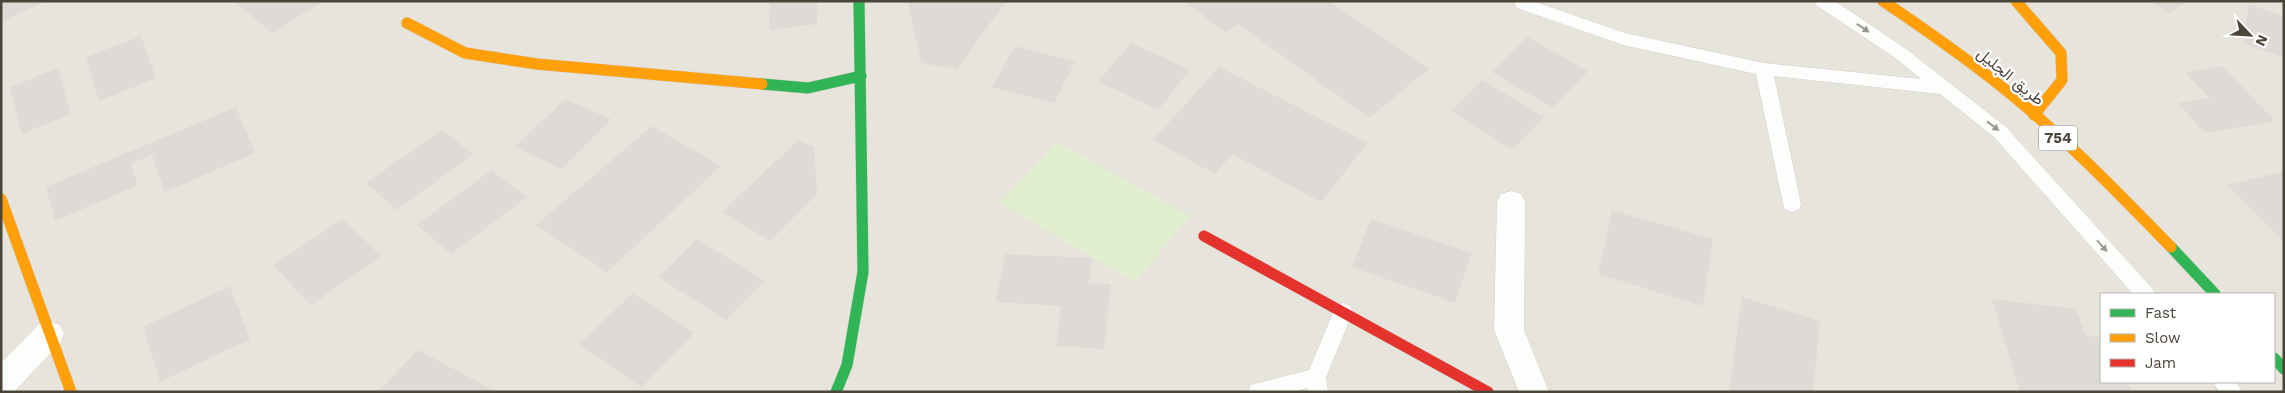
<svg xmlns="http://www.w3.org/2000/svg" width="2285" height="393" font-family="'Work Sans',Vazirmatn,sans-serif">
<rect width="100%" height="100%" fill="#f4f2ee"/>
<path fill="#e7e4dc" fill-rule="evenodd" d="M1,1H2284V392H1ZM2101,294H2274V382H2101Z"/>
<path fill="#e1eecf" d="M1057,142L1190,216L1135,282L1000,203Z"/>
<g fill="#dedbd6">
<path d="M1,1H46L1,22Z"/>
<path d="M234,1H324L272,33Z"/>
<path d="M770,1H818L817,24L769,30Z"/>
<path d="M908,1H1006L957,69L921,63Z"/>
<path d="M1183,1H1329L1429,69L1369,118L1238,24L1226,32Z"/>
<path d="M2151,1H2188L2169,13Z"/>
<path d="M2249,4L2284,16V58L2242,43Z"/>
<path d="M141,36L156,78L99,101L86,57Z"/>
<path d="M1527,37L1588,71L1553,108L1492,72Z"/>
<path d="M1131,43L1190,70L1158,110L1098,81Z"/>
<path d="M1015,46L1075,62L1054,103L992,87Z"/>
<path d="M2222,66L2247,92L2275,121L2205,133L2178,103L2210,98L2185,72Z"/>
<path d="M1219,67L1368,143L1321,202L1232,154L1215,174L1153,140Z"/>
<path d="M58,68L71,114L22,134L10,87Z"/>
<path d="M1482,80L1544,117L1513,150L1451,111Z"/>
<path d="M565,99L611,119L562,169L515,147Z"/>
<path d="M236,107L255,153L165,192L152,155L131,164L138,185L55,221L46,187Z"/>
<path d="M652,126L721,166L607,272L536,225Z"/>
<path d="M442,130L473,154L397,210L366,183Z"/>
<path d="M798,140L814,147L817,194L770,241L722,212Z"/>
<path d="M491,170L527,197L451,254L417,225Z"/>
<path d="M2284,171V242L2227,185Z"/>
<path d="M1612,210L1713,239L1703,306L1598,274Z"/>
<path d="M343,219L381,256L311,305L273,265Z"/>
<path d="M1371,219L1472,253L1455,303L1352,267Z"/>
<path d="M697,239L765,281L726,320L658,277Z"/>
<path d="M1005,254L1092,258L1089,283L1111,284L1104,349L1056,346L1061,306L996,302Z"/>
<path d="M230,286L250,339L160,382L143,327Z"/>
<path d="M633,293L694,333L642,387L579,344Z"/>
<path d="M1742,297L1820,321L1813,392H1729Z"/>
<path d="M1992,299L2076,309L2086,336L2098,337L2101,347V382H2128L2132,392H2020Z"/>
<path d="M418,350L497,392H378Z"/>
</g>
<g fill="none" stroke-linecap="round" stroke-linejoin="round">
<defs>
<g id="lane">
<path d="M1516,1H1533L1625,33L1764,63L1921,79L1894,57L1816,5L1814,1H1835L1906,49L2006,127L2152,288L2155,294H2133L1994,137L1940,94L1774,76L1801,204L1799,209L1792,212L1785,209L1783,204L1756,74L1623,45L1517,8L1515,4Z"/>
<path d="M1343,303L1350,306L1353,312L1326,377L1328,392H1308L1307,388L1295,392H1248L1251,385L1258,383L1309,370L1336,306Z"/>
<path d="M2213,382H2236L2242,392H2219Z"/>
</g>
<g id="street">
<path d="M1511,191L1521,194L1525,202L1524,330L1549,392H1519L1494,330L1497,202L1501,194Z"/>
<path d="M49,321L60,325L64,334L60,343L14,392H1V363L38,325Z"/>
</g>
<g id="fast">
<path d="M762,84L808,88L861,76"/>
<path d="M2171,247L2215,294"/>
<path d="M2274,358L2284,369"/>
<path d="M836,392L847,365L863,272L859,1"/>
</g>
<g id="slow">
<path d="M1883,1C1929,32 1975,64 2018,100C2072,145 2121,196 2171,247"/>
<path d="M2016,1L2061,53L2062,80L2034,115"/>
<path d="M407,23L465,53L537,64L762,84"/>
<path d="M1,199L71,392"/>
</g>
<path id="jam" d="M1204,236L1488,392"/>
</defs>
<use href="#lane" stroke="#d2d0cb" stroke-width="1"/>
<use href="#street" stroke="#d2d0cb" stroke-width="1"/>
<use href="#fast" stroke="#d3cfc5" stroke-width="12"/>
<use href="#slow" stroke="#d3cfc5" stroke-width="12"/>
<use href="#jam" stroke="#d3cfc5" stroke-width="12"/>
<use href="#lane" fill="#fdfdfc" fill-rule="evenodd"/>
<use href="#street" fill="#fdfdfc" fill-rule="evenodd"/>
<use href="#fast" stroke="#30b455" stroke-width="11"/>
<use href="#slow" stroke="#ff9f0a" stroke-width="11"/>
<use href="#jam" stroke="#e5322d" stroke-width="11"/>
</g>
<defs><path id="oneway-solid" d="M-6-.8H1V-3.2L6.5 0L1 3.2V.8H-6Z" transform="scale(1.25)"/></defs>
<g fill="#9b9791">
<use href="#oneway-solid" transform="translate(1863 28) rotate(34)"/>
<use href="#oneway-solid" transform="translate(1993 126) rotate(38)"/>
<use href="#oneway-solid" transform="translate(2102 246) rotate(48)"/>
</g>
<g text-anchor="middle" stroke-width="4.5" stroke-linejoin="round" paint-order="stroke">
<rect fill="#fff" stroke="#817c74" stroke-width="1" x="2039" y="125.5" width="38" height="25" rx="4"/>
<g font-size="15" font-weight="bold" fill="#4b4439">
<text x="2058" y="143">754</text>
</g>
<g font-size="16" fill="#4b4439" stroke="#fff">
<text transform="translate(2011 76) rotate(39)" y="6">طريق الجليل</text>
</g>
</g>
<rect width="2285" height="393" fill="none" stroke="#4b4439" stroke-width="5"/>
<rect x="2100" y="293" width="175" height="90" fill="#ffffff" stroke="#b7b4b0"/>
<rect x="2110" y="309" width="25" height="8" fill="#30b455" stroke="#b7b4b0"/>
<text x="2145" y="318" font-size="15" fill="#4b4439">Fast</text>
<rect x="2110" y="334" width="25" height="8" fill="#ff9f0a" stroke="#b7b4b0"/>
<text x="2145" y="343" font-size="15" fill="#4b4439">Slow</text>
<rect x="2110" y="359" width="25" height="8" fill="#e5322d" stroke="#b7b4b0"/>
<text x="2145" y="368" font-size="15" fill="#4b4439">Jam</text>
<g transform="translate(2250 35) rotate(115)" stroke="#ffffff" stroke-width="4" paint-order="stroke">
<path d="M0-4L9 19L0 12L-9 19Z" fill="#4b4439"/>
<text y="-8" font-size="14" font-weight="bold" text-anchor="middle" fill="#4b4439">N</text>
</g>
</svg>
